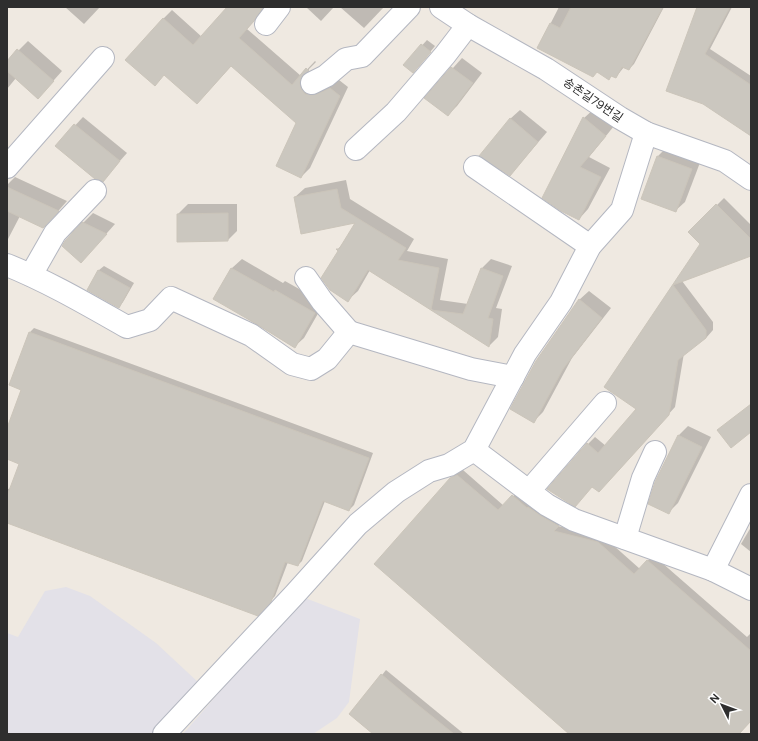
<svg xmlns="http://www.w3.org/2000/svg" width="758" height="741" font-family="'DM Sans','Noto Sans KR',sans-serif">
<rect width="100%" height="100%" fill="#efe9e1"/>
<g fill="#e3e1e8">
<path d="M66,587L90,596L156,643L200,684L155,734H7V633L18,637L45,591Z"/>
<path d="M305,598L360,619L349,702L337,718L313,734H183L264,641Z"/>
</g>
<g fill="#0003">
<path d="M65,7H100L84,24Z"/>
<path d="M228,7H264L262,11L247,29L301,76L315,61L316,62L309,69L308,73L309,79L327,86L339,80L348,87L310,168L301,177L297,123L232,65L197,103L163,19L172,10L202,37Z"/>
<path d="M306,7H334L321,21Z"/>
<path d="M340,7H384L364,28Z"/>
<path d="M559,7H664L634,64L629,69L624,67L616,77L612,75L609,79L597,71L538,48Z"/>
<path d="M698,7H732L710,49L751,76V97L703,103Z"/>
<path d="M427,40L435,46L417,68L404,65Z"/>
<path d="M28,41L62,71L47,88L16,78L7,89V60L8,61Z"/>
<path d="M462,58L482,73L457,106L448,115L426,98Z"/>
<path d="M594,109L614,126L589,157L610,168L588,209L579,219L561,210L584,118Z"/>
<path d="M520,110L547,132L510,175V119Z"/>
<path d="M83,117L127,153L103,180L56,146Z"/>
<path d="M667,147L701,160L685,202L675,211L658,156Z"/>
<path d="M15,177L67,201L53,217L20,216L7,241V185Z"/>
<path d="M346,180L350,199L414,239L407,251L448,259L440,300L468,304L482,268L491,259L512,266L496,308L502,309L498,337L489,346L370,270L358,291L348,300L338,249L345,241L357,222L295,197L305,188Z"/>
<path d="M724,198L751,225V255L682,281L713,322V330L706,338L684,353L675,407L606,484L588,444L595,437L606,446L637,409L605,387L701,244L690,232Z"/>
<path d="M188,204H237V231L228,240L178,214Z"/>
<path d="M93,213L115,224L90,252L83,223Z"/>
<path d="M242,259L283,283L285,281L324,303L304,338L294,347L215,299L232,268Z"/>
<path d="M104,266L134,283L123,302L119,307L88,289L99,270Z"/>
<path d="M589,291L611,308L572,358L543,412L534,421L579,300Z"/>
<path d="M34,328L373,453L354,505L349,510L325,501L302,561L298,565L288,562L275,596L258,614L7,522V489L74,483L7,458V431L22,389L29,333Z"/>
<path d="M688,426L711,437L678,503L669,512L656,483L679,435Z"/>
<path d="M463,470L504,506L518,491L563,520L558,526L604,537L640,569L653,555L747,637L751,633V720L739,734H570L451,478L457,473Z"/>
<path d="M751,527V552L741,544Z"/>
<path d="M386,670L464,734H374L382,675Z"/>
</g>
<g fill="#cbc7bf" stroke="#cbc5ba">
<path d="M227,7H263L254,21L239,38L292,85L306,68L309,71L302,76L300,82L301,88L305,94L312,95L317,94L330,88L340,96L301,178L276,166L296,123L231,66L197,104L164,75L155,86L125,60L163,18L193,45Z"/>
<path d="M571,7H663L629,70L622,67L616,78L611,76L609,80L597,72L593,77L537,48L550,23L560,28Z"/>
<path d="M697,7H730L705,54L751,85V136L703,104L666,91Z"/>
<path d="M421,44L431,52L413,73L403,65Z"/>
<path d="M17,49L54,81L38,99L7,71V61Z"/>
<path d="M451,67L473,83L448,116L424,98Z"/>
<path d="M583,117L606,136L580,167L601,177L579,220L561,211L542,198Z"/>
<path d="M510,118L538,142L510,176L479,156Z"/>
<path d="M74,124L120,161L103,182L95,179L55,146Z"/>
<path d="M657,156L692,169L676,212L641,199Z"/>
<path d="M7,187L59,211L43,228L7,211Z"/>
<path d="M337,189L341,208L406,248L398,260L439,268L431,310L463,314L481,268L503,276L488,318L493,319L489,347L368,270L348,302L330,290L321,278L338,251L336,249H339L355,223L301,234L294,197Z"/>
<path d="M716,204L751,239V256L673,285L706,330V338L678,360L669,415L599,492L592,487L575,507L547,489L587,443L598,453L636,409L604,387L700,244L688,232Z"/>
<path d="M228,213V241L177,242V214Z"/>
<path d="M82,222L107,234L81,263L62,246L65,241Z"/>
<path d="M231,268L274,292L275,290L315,313L295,348L258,325L213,299Z"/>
<path d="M98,270L130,288L119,308L87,290Z"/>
<path d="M579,299L602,318L563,369L534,423L510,409L536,361Z"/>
<path d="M29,332L369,458L349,511L323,501L298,566L285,562L271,602L258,616L7,523V496L19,464L7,459V428L21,390L9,385Z"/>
<path d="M751,404V432L731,448L717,430Z"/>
<path d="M678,435L702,447L669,514L648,504L655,482Z"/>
<path d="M457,475L498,510L512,495L527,508L528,507L541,516L559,526L554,531L598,542L634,574L647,560L751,651V721L739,734H569L374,564L450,478Z"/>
<path d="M381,674L413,701L454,734H373L349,714Z"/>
</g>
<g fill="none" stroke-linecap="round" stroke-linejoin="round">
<defs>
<g id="minor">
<path d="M441,7L468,25L546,69L620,118L646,133L725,161L751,179"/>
<path d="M266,24L279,7"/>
<path d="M312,83L326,76L346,59L362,56L409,7"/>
<path d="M356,149L396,112L445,55L468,25"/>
<path d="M7,167L103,58"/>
<path d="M475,167L590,246"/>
<path d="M7,265C49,282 88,305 127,327L150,320L171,298L251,335L292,364L311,369L327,359L349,332L471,369L513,377"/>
<path d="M31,275L55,233L95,191"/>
<path d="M306,278L322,301L349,332"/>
<path d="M474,450L547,505L574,520L713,570L751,589"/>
<path d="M529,491L605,403"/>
<path d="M625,538L643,478L655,452"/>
<path d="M713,570L751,495"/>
<path d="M164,734L295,594L358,524L396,492L429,471L449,465L474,450L525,354L561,302L590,246L622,210L646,133"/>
</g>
</defs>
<use href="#minor" stroke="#b4b7c1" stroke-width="24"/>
<use href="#minor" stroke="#fff" stroke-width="22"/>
</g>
<g text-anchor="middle" stroke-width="3.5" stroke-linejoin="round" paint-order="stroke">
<g font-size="12" fill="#2e2e2e" stroke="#fff">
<text transform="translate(593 100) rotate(34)" y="4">송촌길79번길</text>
</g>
</g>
<rect width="758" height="741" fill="none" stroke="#2e2e2e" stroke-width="16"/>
<g transform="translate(722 705) rotate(312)" stroke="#ffffff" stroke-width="3" paint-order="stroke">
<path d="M0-3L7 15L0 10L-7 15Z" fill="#2e2e2e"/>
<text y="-6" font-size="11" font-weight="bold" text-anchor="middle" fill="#2e2e2e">N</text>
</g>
</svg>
